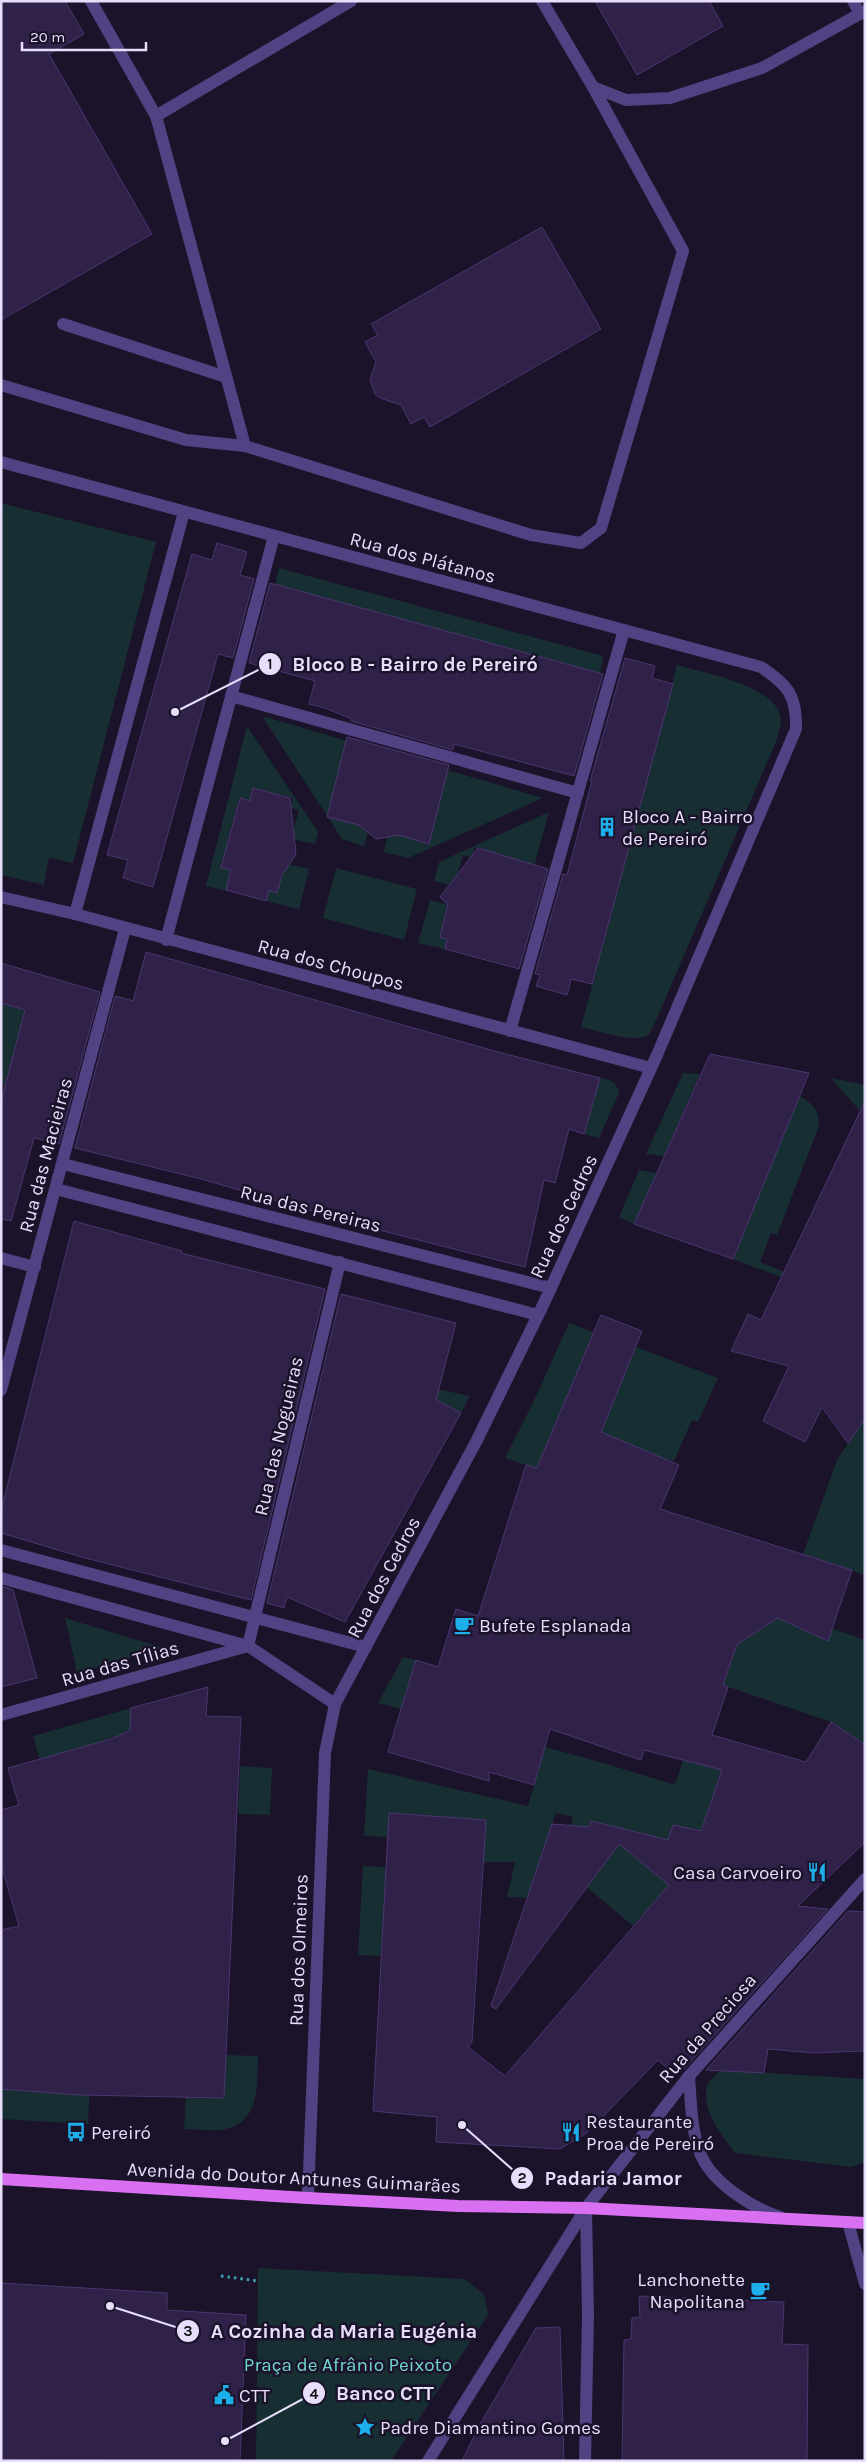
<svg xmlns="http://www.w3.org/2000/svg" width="866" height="2462" font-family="Karla,sans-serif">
<rect width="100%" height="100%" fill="#1b1329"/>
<g fill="#172e32">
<path d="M1,503L156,542L73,863L49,858L44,885L1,875Z"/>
<path d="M279,568L603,656L600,673L275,585Z"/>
<path d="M677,665C704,673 778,686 781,719C781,727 778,735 776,742L654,1025C652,1028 650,1034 648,1035C636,1044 594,1030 581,1027Z"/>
<path d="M262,716L543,798L408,858L384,852L388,832L420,841L422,833L431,835L441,795L369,828L364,846L342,839Z"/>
<path d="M247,726L318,832L315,844L291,839L299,810L290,808L293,798L253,788L250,801L239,798L221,868L231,870L226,891L206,886Z"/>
<path d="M549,812L507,966L484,960L514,859L475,847L472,858L463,855L454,886L434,881L439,862Z"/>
<path d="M285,863L309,869L299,909L266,901L269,890L277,892Z"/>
<path d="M336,868L417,889L404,940L323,918Z"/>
<path d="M430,900L448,905L440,937L447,939L445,949L418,943Z"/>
<path d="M1,1003L25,1010L13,1058L45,1098L1,1086Z"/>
<path d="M683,1073L700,1074L664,1156L646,1154Z"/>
<path d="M600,1078C611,1080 616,1081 619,1093L599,1138L584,1134Z"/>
<path d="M831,1078L865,1085V1098L860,1111Z"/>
<path d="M799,1095C813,1105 819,1108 819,1126L777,1235L771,1233L760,1262L865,1305V1309L733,1259Z"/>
<path d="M639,1170L657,1173L634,1224L619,1217Z"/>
<path d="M569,1323L593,1332L560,1416L563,1477L505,1458L532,1405Z"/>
<path d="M636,1347L718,1378L698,1422L692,1420L674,1461L666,1459L654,1490L600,1432Z"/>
<path d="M399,1381L470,1396L461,1413Z"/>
<path d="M865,1418V1575L803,1554L837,1460Z"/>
<path d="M753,1600L865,1640V1745L831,1722L723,1685Z"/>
<path d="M65,1618L164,1648L77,1673Z"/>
<path d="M403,1657L416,1660L401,1709L378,1703Z"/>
<path d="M131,1708L130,1732L107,1739L120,1788L40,1760L33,1736Z"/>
<path d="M712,1735L724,1738L716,1768L753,1781L736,1839L673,1825L669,1840V1885L633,1926L559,1864L573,1817L556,1813L527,1898L507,1897L515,1862H483L486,1820L389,1813L388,1837L364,1836L368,1769L528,1806L545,1747L610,1765L675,1785L683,1760L694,1763L709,1746Z"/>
<path d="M240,1766L272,1768L270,1815L238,1814Z"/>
<path d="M363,1866L386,1867L434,1958L358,1955Z"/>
<path d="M92,2041L88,2124L1,2119V2089L82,2095Z"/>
<path d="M226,2055L258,2056C257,2087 260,2126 219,2130C208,2131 195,2129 184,2129L186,2097L224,2098Z"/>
<path d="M720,2070L865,2079V2162L851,2167L735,2153C722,2135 701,2110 707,2086C709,2080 716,2075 720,2070Z"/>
<path d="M258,2268L464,2279L484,2294L488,2315L391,2461H256Z"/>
</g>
<g fill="#302148" stroke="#4c3572">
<path d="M1,1H65L84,34L49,54L152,234L1,320Z"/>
<path d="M595,1H709L723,26L637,75Z"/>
<path d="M542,227L601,329L430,427L424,417L411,424L401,405L380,398L375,394L370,380L376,362L365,342L378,335L371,324Z"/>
<path d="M217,543L247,552L240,575L254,579L233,658L218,654L153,887L123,878L128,860L107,855L192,554L212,560Z"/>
<path d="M270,583L603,674L574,776L454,744L453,750L351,721L352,719L325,708L309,704L315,681L249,663Z"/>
<path d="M625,658L655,666L652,678L673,684L592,984L571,979L567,995L536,986L540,975L535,974L563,874L567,875L592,781H590Z"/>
<path d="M347,737L449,765L429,844L399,835L376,839L359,825L327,817Z"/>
<path d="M253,788L290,798L296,854L282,875L277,893L269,890L266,901L226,890L231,870L221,868L240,798L250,801Z"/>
<path d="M478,848L548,869L519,969L445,949L447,939L440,937L448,905L440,897Z"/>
<path d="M146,952L498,1052L600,1078L584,1134L569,1129L555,1183L544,1180L525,1267L367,1227L201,1179L75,1148L115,996L133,1001Z"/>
<path d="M1,963L100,992L59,1144L34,1138L11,1221L1,1219V1102L25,1010L1,1003Z"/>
<path d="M710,1054L809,1073L733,1259L634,1224Z"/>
<path d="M865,1101V1418L848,1443L822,1407L805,1442L763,1421L789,1366L731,1351L748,1314L761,1320Z"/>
<path d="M74,1221L182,1251L181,1253L325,1289L251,1600L85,1558L1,1533V1511Z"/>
<path d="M341,1294L456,1323L436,1400L461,1413L345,1622L287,1597L284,1608L267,1603Z"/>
<path d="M601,1315L642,1331L601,1432L679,1465L660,1509L852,1570L828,1641L778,1618L737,1644L723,1685L728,1687L712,1735L806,1762L831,1722L865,1745V1842L798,1906L828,1909L685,2068L666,2067L658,2060L587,2133L560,2149L436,2142L437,2117L373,2111L389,1813L486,1820L472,2042L468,2047L505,2076L669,1885L619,1844L496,2009L491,2006L552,1824L590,1827L591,1821L668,1840L673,1825L701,1831L722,1770L644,1750L641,1760L550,1729L534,1785L489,1772V1781L388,1752L416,1660L438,1667L456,1609L478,1616L526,1465L537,1468Z"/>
<path d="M1,1586L13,1590L37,1678L1,1687Z"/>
<path d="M208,1687L206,1716L241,1717L224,2098L81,2095L1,2089V1930L19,1926L1,1864V1810L19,1805L8,1768L108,1740L130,1731L131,1708Z"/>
<path d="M848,1911L865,1912V2051L814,2053L768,2049L764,2073L706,2070Z"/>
<path d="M1,2283L167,2293V2310L246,2315L240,2461L1,2460Z"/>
<path d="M639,2296L784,2302L782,2344L808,2345L807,2461H622L624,2340L631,2339L632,2318L640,2317Z"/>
<path d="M560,2327L564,2461H462L478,2428L536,2328Z"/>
</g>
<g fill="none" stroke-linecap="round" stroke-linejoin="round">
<path stroke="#3da3b1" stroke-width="3" stroke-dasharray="2.5 4" stroke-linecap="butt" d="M221,2276L258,2281"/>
<g stroke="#514383" stroke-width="12">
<path d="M91,1L156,116"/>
<path d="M351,1L156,116L245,446L531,535L581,543L601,528L683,251L593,87L542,1"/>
<path d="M853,1L860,14"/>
<path d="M593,87L626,100L670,98L762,68L865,11"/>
<path d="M63,324L226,377"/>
<path d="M1,385L186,440L245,446"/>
<path d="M1,462L761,667C788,685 797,696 796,729L657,1055L544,1303L477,1440L335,1704L325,1753L308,2198"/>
<path d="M231,696L578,793"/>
<path d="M1,897L75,914L651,1068"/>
<path d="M75,914L184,512"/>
<path d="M166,940L274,536"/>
<path d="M510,1031L624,630"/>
<path d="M63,1164L551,1288"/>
<path d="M56,1189L538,1315"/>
<path d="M1,1258L35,1267"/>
<path d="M1,1390L125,929"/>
<path d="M1,1550L366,1647"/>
<path d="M1,1578L248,1646L335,1704"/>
<path d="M1,1715L248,1646L340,1262"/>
<path d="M689,2076C691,2102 691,2129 700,2153C712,2183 751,2207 780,2217"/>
<path d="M848,2222L865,2284"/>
<path d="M428,2461L586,2208L689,2076L865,1879"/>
<path d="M585,2461L588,2315L586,2208"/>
</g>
<path stroke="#d96ff1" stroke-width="12" d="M1,2179L308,2198L458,2206L586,2208L865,2223"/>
</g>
<defs>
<symbol id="building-bare" viewBox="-9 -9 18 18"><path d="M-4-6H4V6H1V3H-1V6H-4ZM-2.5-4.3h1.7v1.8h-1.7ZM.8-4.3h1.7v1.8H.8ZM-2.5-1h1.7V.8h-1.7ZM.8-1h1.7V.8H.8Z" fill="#1cafea" stroke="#1b1329" stroke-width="2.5" paint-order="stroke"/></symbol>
<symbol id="cafe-bare" viewBox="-9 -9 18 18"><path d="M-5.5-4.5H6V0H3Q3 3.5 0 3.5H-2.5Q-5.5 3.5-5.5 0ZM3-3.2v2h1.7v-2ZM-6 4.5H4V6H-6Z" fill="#1cafea" stroke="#1b1329" stroke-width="2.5" paint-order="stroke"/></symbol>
<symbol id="restaurant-bare" viewBox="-9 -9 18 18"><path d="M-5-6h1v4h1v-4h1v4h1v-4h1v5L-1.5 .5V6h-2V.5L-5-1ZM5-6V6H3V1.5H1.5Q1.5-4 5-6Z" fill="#1cafea" stroke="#1b1329" stroke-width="2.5" paint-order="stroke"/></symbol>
<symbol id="bus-bare" viewBox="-9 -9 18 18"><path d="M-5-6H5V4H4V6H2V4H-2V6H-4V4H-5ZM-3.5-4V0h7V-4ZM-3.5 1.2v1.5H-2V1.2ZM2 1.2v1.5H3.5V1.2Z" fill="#1cafea" stroke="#1b1329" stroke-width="2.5" paint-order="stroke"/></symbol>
<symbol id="civic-bare" viewBox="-9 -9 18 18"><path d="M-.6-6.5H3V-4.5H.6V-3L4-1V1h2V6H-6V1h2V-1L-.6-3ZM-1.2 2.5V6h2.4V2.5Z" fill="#1cafea" stroke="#1b1329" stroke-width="2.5" paint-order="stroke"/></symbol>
<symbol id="sight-bare" viewBox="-9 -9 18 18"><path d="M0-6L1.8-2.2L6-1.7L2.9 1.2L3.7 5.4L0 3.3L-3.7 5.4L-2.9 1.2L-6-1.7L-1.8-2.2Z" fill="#1cafea" stroke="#1b1329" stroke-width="2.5" paint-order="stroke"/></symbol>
</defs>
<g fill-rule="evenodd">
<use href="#building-bare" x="593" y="813" width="28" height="28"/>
<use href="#cafe-bare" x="450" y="1611" width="28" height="28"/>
<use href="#restaurant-bare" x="803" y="1858" width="28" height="28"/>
<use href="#bus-bare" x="62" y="2118" width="28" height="28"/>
<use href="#restaurant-bare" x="557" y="2118" width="28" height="28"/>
<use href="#cafe-bare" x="746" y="2276" width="28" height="28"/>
<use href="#civic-bare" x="210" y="2381" width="28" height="28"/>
<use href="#sight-bare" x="351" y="2413" width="28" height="28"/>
</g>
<g text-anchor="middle" stroke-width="5" stroke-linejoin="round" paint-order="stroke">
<g font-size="19" fill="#e7defc" stroke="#1b1329">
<text transform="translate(423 557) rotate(15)" y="7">Rua dos Plátanos</text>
<text transform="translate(331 964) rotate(15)" y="7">Rua dos Choupos</text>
<text transform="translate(45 1155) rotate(-75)" y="7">Rua das Macieiras</text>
<text transform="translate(311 1208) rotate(14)" y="7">Rua das Pereiras</text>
<text transform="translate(563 1216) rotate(-65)" y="7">Rua dos Cedros</text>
<text transform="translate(278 1436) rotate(-77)" y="7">Rua das Nogueiras</text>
<text transform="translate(383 1577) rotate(-62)" y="7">Rua dos Cedros</text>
<text transform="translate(120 1663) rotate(-16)" y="7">Rua das Tílias</text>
<text transform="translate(298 1950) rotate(-88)" y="7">Rua dos Olmeiros</text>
<text transform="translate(707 2028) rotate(-49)" y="7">Rua da Preciosa</text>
<text transform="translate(294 2177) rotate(3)" y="7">Avenida do Doutor Antunes Guimarães</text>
</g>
<g font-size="19" fill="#e7defc" stroke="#1b1329" text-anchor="start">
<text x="622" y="823">Bloco A - Bairro<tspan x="622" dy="22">de Pereiró</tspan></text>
<text x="479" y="1632">Bufete Esplanada</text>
<text x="802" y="1879" text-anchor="end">Casa Carvoeiro</text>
<text x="586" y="2128">Restaurante<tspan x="586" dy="22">Proa de Pereiró</tspan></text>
<text x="91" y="2139">Pereiró</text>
<text x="745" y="2286" text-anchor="end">Lanchonette<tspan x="745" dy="22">Napolitana</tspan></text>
<text x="239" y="2402">CTT</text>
<text x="380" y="2434">Padre Diamantino Gomes</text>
</g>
<g font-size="19" fill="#6fd6cf" stroke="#1b1329">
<text x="348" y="2371">Praça de Afrânio Peixoto</text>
</g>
</g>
<path fill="none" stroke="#e7defc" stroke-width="2" d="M175 712L270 664M462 2125L522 2178M110 2306L188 2331M225 2441L314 2393"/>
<g fill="#e7defc" stroke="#1b1329" stroke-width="2">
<circle cx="175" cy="712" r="5"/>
<circle cx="462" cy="2125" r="5"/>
<circle cx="110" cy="2306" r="5"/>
<circle cx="225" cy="2441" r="5"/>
<circle cx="270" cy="664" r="12"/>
<circle cx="522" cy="2178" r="12"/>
<circle cx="188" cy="2331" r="12"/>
<circle cx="314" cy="2393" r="12"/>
</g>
<g font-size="15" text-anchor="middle" font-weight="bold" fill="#111">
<text x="270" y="669">1</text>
<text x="522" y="2183">2</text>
<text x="188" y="2336">3</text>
<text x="314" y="2399">4</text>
</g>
<g font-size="20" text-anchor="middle" font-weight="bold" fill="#e7defc" stroke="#1b1329" stroke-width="5" stroke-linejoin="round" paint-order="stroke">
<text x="415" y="671">Bloco B - Bairro de Pereiró</text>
<text x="613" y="2185">Padaria Jamor</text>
<text x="344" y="2338">A Cozinha da Maria Eugénia</text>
<text x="385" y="2400">Banco CTT</text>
</g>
<rect width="866" height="2462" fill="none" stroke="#e7defc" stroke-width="5"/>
<path d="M22 42v8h124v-8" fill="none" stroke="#e7defc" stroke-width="2.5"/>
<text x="30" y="42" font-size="15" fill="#e7defc" stroke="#1b1329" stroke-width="4" paint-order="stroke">20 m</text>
</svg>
